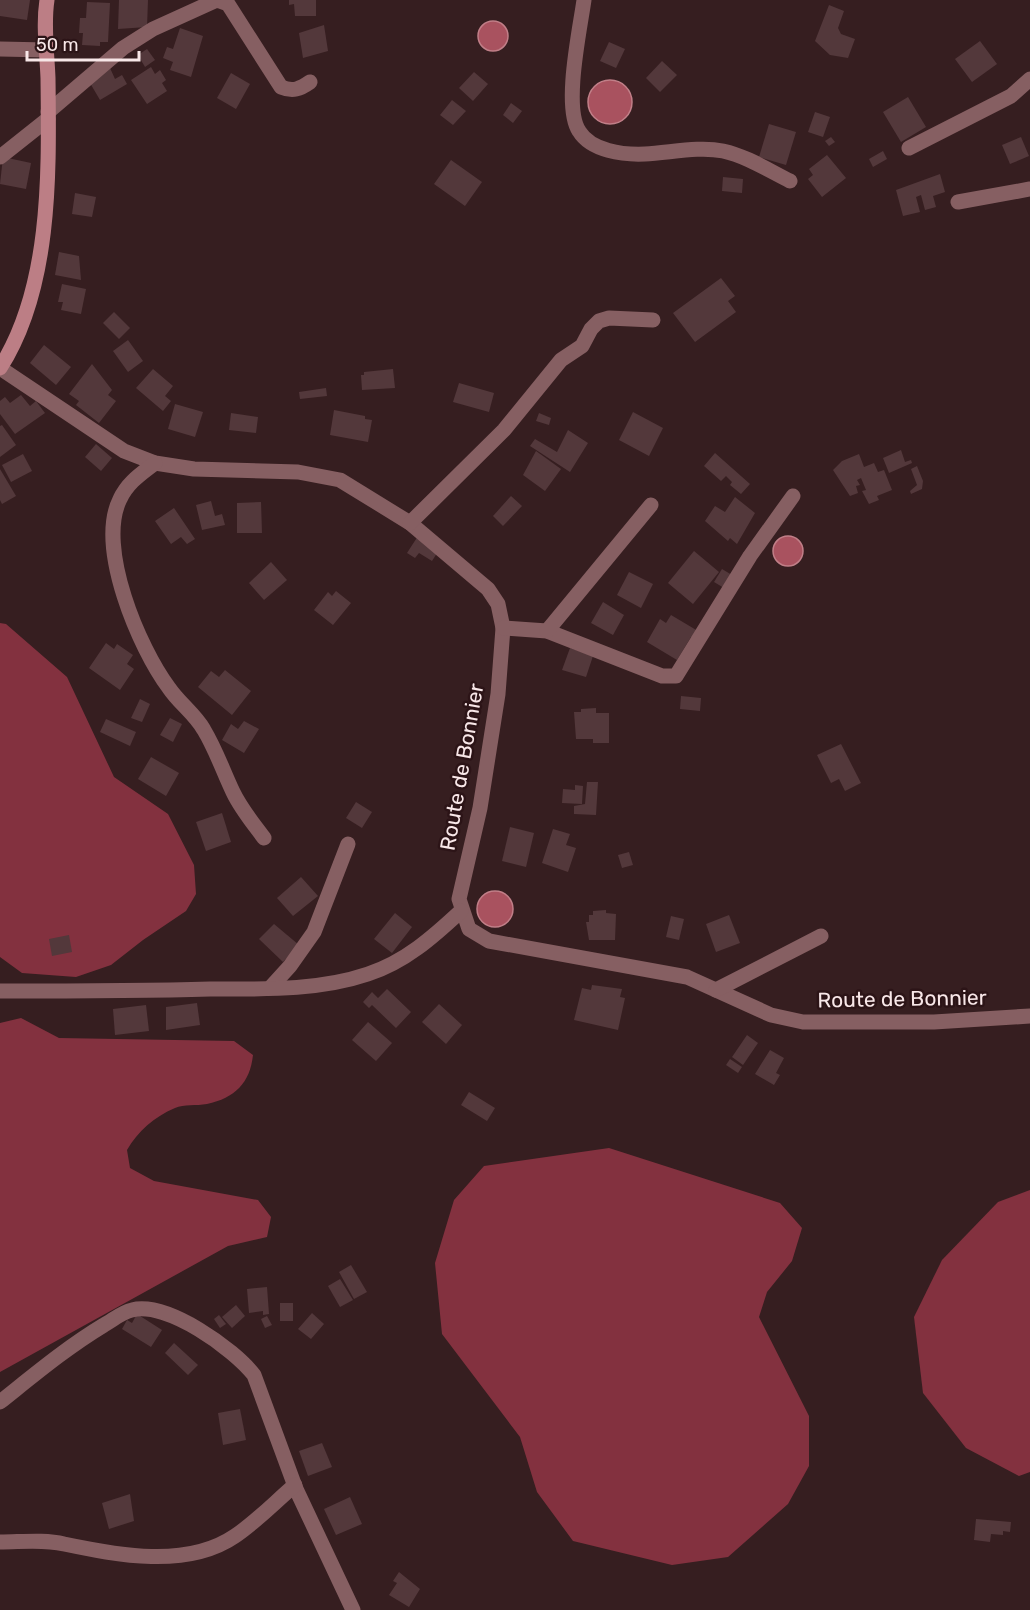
<svg xmlns="http://www.w3.org/2000/svg" width="1030" height="1610" font-family="Rubik,sans-serif">
<rect width="100%" height="100%" fill="#361e20"/>
<g fill="#83313f">
<path d="M0,623L6,624L67,677L114,777L168,814L194,865L196,894L186,911L143,940L111,965L76,977L22,973L0,957Z"/>
<path d="M21,1018L59,1038L234,1041L253,1055C250,1083 235,1098 207,1104C196,1106 184,1104 175,1108C154,1117 138,1131 127,1150L130,1168L154,1181L258,1200L271,1217L267,1237L228,1246L0,1372V1023Z"/>
<path d="M609,1148L780,1203L802,1228L792,1261L767,1292L759,1317L809,1416V1466L788,1504L728,1557L672,1565L573,1541L537,1492L520,1437L442,1334L435,1263L454,1200L484,1166Z"/>
<path d="M1030,1190V1472L1019,1476L966,1448L923,1393L914,1317L942,1260L998,1202Z"/>
</g>
<g fill="#a9525f" stroke="#c17f88" stroke-width="1.5">
<circle cx="493" cy="36" r="15"/>
<circle cx="610" cy="102" r="22"/>
<circle cx="788" cy="551" r="15"/>
<circle cx="495" cy="909" r="18"/>
</g>
<g fill="#53383b">
<path d="M0,0H30L27,20L0,16Z"/>
<path d="M119,0H148L147,27L118,29Z"/>
<path d="M289,0H316V16H295L294,4L289,5Z"/>
<path d="M87,2L110,3L108,42H100V46L82,45L83,33H79L80,18H86Z"/>
<path d="M829,5L844,11L838,28L841,34L855,39L848,58L830,55L815,41Z"/>
<path d="M324,25L328,51L303,58L299,33Z"/>
<path d="M180,28L203,36L191,77L170,70L173,62L163,58L167,47L173,49Z"/>
<path d="M980,41L997,64L972,82L955,59Z"/>
<path d="M609,42L625,49L616,68L600,61Z"/>
<path d="M147,49L155,60L145,67L138,55Z"/>
<path d="M662,61L677,75L660,92L646,78Z"/>
<path d="M151,67L155,74L160,70L166,80L162,83L167,91L147,104L131,80Z"/>
<path d="M110,68L115,79L122,75L127,84L100,100L90,83Z"/>
<path d="M474,72L488,84L473,101L459,88Z"/>
<path d="M231,73L250,84L236,109L217,98Z"/>
<path d="M908,97L926,127L901,142L883,112Z"/>
<path d="M452,100L466,111L453,125L440,115Z"/>
<path d="M511,103L522,111L513,123L503,115Z"/>
<path d="M815,112L830,117L823,137L808,132Z"/>
<path d="M769,124L796,132L786,165L759,157Z"/>
<path d="M831,137L835,142L829,146L825,141Z"/>
<path d="M1021,137L1029,156L1010,164L1002,145Z"/>
<path d="M883,151L887,159L873,167L869,159Z"/>
<path d="M827,155L846,178L822,197L808,179L813,175L809,169Z"/>
<path d="M3,157L31,163L26,189L0,184Z"/>
<path d="M451,160L482,182L465,206L434,184Z"/>
<path d="M940,174L945,192L933,196L936,207L925,210L921,195L916,197L920,212L903,216L896,190Z"/>
<path d="M723,177L743,179L742,193L722,191Z"/>
<path d="M75,193L96,197L92,217L72,214Z"/>
<path d="M59,252L79,256L81,280L55,275Z"/>
<path d="M721,278L735,296L728,301L736,312L695,342L673,313Z"/>
<path d="M62,284L86,289L81,314L61,310L63,302H58Z"/>
<path d="M114,312L130,328L119,339L103,323Z"/>
<path d="M128,340L143,361L128,372L113,351Z"/>
<path d="M44,345L71,367L56,385L30,363Z"/>
<path d="M92,364L112,390L108,395L116,401L99,423L76,405L79,401L69,394Z"/>
<path d="M153,369L173,386L165,396L171,401L163,411L136,388Z"/>
<path d="M393,369L395,388L362,390L361,375H364V372Z"/>
<path d="M459,383L494,393L489,412L453,402Z"/>
<path d="M326,388L327,396L300,399L299,392Z"/>
<path d="M21,395L30,406L36,401L45,413L15,434L0,414V401L5,397L10,403Z"/>
<path d="M175,404L203,412L195,437L168,429Z"/>
<path d="M334,410L365,416V419L372,420L368,442L330,435Z"/>
<path d="M633,412L663,428L649,456L619,440Z"/>
<path d="M231,413L258,417L256,433L229,430Z"/>
<path d="M539,413L551,418L549,425L536,421Z"/>
<path d="M2,425L16,445L0,457V426Z"/>
<path d="M568,430L588,443L570,472L530,446L535,439L557,452Z"/>
<path d="M96,444L112,458L101,471L85,457Z"/>
<path d="M901,450L905,462L911,460L912,463L889,473L883,458Z"/>
<path d="M536,451L561,469L545,491L523,475Z"/>
<path d="M715,453L750,484L741,494L730,485L732,482L726,476L721,481L704,466Z"/>
<path d="M23,454L32,471L11,482L2,465Z"/>
<path d="M859,454L864,467L874,463L878,472L884,470L892,490L877,496L879,500L869,504L862,491L866,490L861,478L857,480L860,485L856,486L858,493L850,496L833,470L842,461Z"/>
<path d="M917,466L923,481L922,489L911,494L910,491L917,485L911,469Z"/>
<path d="M0,469L16,496L2,504L0,500Z"/>
<path d="M511,496L522,506L503,526L493,516Z"/>
<path d="M735,497L755,513L737,544L730,538L728,541L705,521L715,506L725,512Z"/>
<path d="M211,501L215,516L222,514L225,525L202,530L196,505Z"/>
<path d="M261,502L262,533H237V503Z"/>
<path d="M174,508L195,539L187,544L181,537L171,544L155,521Z"/>
<path d="M418,536L439,550L432,561L419,553L415,558L407,553Z"/>
<path d="M694,551L719,572L693,604L668,583Z"/>
<path d="M271,562L287,580L264,600L249,583Z"/>
<path d="M722,569L732,575L724,588L714,582Z"/>
<path d="M629,572L653,584L641,608L617,595Z"/>
<path d="M336,591L351,603L333,625L314,610L328,592L332,596Z"/>
<path d="M603,602L624,615L613,635L591,623Z"/>
<path d="M671,615L703,634L698,642L691,637L677,660L647,642L660,619L666,623Z"/>
<path d="M106,643L114,649L117,644L133,655L127,664L134,669L120,690L89,668Z"/>
<path d="M570,648L593,656L586,677L562,670Z"/>
<path d="M225,670L251,691L232,715L198,687L211,671L219,677Z"/>
<path d="M681,696L701,698L700,711L680,709Z"/>
<path d="M140,699L150,704L142,722L131,718Z"/>
<path d="M596,708V713H609V743H593V739H576L574,712H581V709Z"/>
<path d="M170,718L182,724L173,742L160,735Z"/>
<path d="M106,719L136,732L130,746L100,732Z"/>
<path d="M244,721L259,729L244,753L222,740L231,724L238,729Z"/>
<path d="M841,744L861,783L845,791L839,779L831,783L817,755Z"/>
<path d="M151,757L179,773L166,796L138,779Z"/>
<path d="M587,782H598L596,815L574,814V806L585,804Z"/>
<path d="M575,785L583,786L582,804L562,803L563,789L575,790Z"/>
<path d="M356,802L372,812L362,828L346,818Z"/>
<path d="M222,813L231,842L206,851L196,822Z"/>
<path d="M510,827L534,833L526,867L502,861Z"/>
<path d="M553,829L570,834L566,845L576,848L568,872L542,863Z"/>
<path d="M629,852L633,865L622,868L618,855Z"/>
<path d="M301,877L318,896L293,916L277,898Z"/>
<path d="M606,910V913L616,914L615,940H589L586,922H589V915H593V911Z"/>
<path d="M395,913L412,927L392,953L374,939Z"/>
<path d="M729,915L740,943L716,952L706,924Z"/>
<path d="M671,916L684,919L679,940L666,937Z"/>
<path d="M274,924L299,945L283,962L259,939Z"/>
<path d="M69,935L72,952L52,956L49,939Z"/>
<path d="M592,985L622,989L620,997L625,998L618,1030L574,1020L582,988L591,990Z"/>
<path d="M387,989L411,1012L396,1028L372,1005L369,1008L363,1002L372,992L378,998Z"/>
<path d="M197,1003L200,1025L166,1030V1007Z"/>
<path d="M439,1004L462,1025L446,1044L422,1022Z"/>
<path d="M146,1005L149,1031L115,1035L113,1009Z"/>
<path d="M368,1022L392,1043L376,1061L352,1040Z"/>
<path d="M747,1035L758,1043L743,1065L732,1057Z"/>
<path d="M770,1050L784,1058L776,1073L780,1075L774,1085L755,1074Z"/>
<path d="M730,1059L742,1067L738,1073L726,1065Z"/>
<path d="M469,1092L495,1108L487,1121L461,1105Z"/>
<path d="M351,1265L367,1292L354,1299L339,1272Z"/>
<path d="M340,1279L353,1300L340,1307L328,1286Z"/>
<path d="M267,1287L269,1314L263,1315V1311L249,1313L247,1289Z"/>
<rect x="280" y="1303" width="13" height="18"/>
<path d="M236,1305L245,1316L232,1328L222,1317Z"/>
<path d="M312,1313L324,1324L311,1339L298,1329Z"/>
<path d="M137,1314L162,1330L151,1347L122,1329L127,1320L132,1323Z"/>
<path d="M219,1315L226,1324L220,1328L214,1319Z"/>
<path d="M267,1316L272,1325L265,1328L261,1319Z"/>
<path d="M174,1343L198,1365L188,1375L165,1353Z"/>
<path d="M240,1409L246,1440L223,1445L218,1413Z"/>
<path d="M322,1443L332,1467L308,1476L299,1451Z"/>
<path d="M130,1494L134,1521L109,1529L102,1503Z"/>
<path d="M350,1497L362,1524L336,1535L324,1509Z"/>
<path d="M976,1519L1011,1522L1010,1532L1003,1531V1535L991,1534L990,1542L974,1540Z"/>
<path d="M399,1572L420,1589L409,1607L389,1595L397,1583L393,1581Z"/>
</g>
<g fill="none" stroke-linecap="round" stroke-linejoin="round">
<g stroke="#865f62" stroke-width="15">
<path d="M584,0C580,29 563,107 579,131C591,151 623,155 645,154C669,153 699,146 723,151C746,156 768,170 790,181"/>
<path d="M0,49L47,50"/>
<path d="M48,112L123,48L153,29L217,0L228,4L281,87C293,92 300,89 310,82"/>
<path d="M909,148L1011,96L1030,79"/>
<path d="M0,157L48,119"/>
<path d="M958,202L1030,189"/>
<path d="M0,368L124,451L155,463L194,469L298,472L340,480L410,523L488,589L498,604L503,628L498,694L480,808L459,899L469,929L489,941L687,977L771,1015L803,1022H934L1030,1016"/>
<path d="M155,463C141,474 128,482 120,499C96,547 139,648 169,688C179,703 195,714 204,730C216,750 223,771 233,792C241,809 253,823 264,838"/>
<path d="M410,523L504,430L561,360L582,346L591,329L599,321L609,318L653,320"/>
<path d="M503,628L547,631L662,676H676L750,556L793,496"/>
<path d="M547,631L651,505"/>
<path d="M270,988L290,966L314,932L348,844"/>
<path d="M716,990L821,936"/>
<path d="M0,991C70,991 140,991 210,989C261,989 318,991 368,974C405,962 433,937 461,911"/>
<path d="M0,1402C34,1375 66,1348 104,1325C113,1320 122,1312 132,1310C167,1301 234,1349 254,1375L296,1489L353,1610"/>
<path d="M0,1542C21,1542 44,1539 64,1544C117,1555 187,1569 235,1536C256,1522 275,1502 295,1485"/>
</g>
<path stroke="#bc7e85" stroke-width="15" d="M0,368C52,287 49,171 48,78C47,52 43,25 47,0"/>
</g>
<g text-anchor="middle" stroke-width="5" stroke-linejoin="round" paint-order="stroke">
<g font-size="21" fill="#f8e7e8" stroke="#2c1417">
<text transform="translate(462 767) rotate(-80)" y="7">Route de Bonnier</text>
<text transform="translate(902 999) rotate(-1)" y="7">Route de Bonnier</text>
</g>
</g>
<path d="M27 51v9h112v-9" fill="none" stroke="#f8e7e8" stroke-width="3"/>
<text x="36" y="51" font-size="18" fill="#f8e7e8" stroke="#2c1417" stroke-width="4.5" paint-order="stroke">50 m</text>
</svg>
